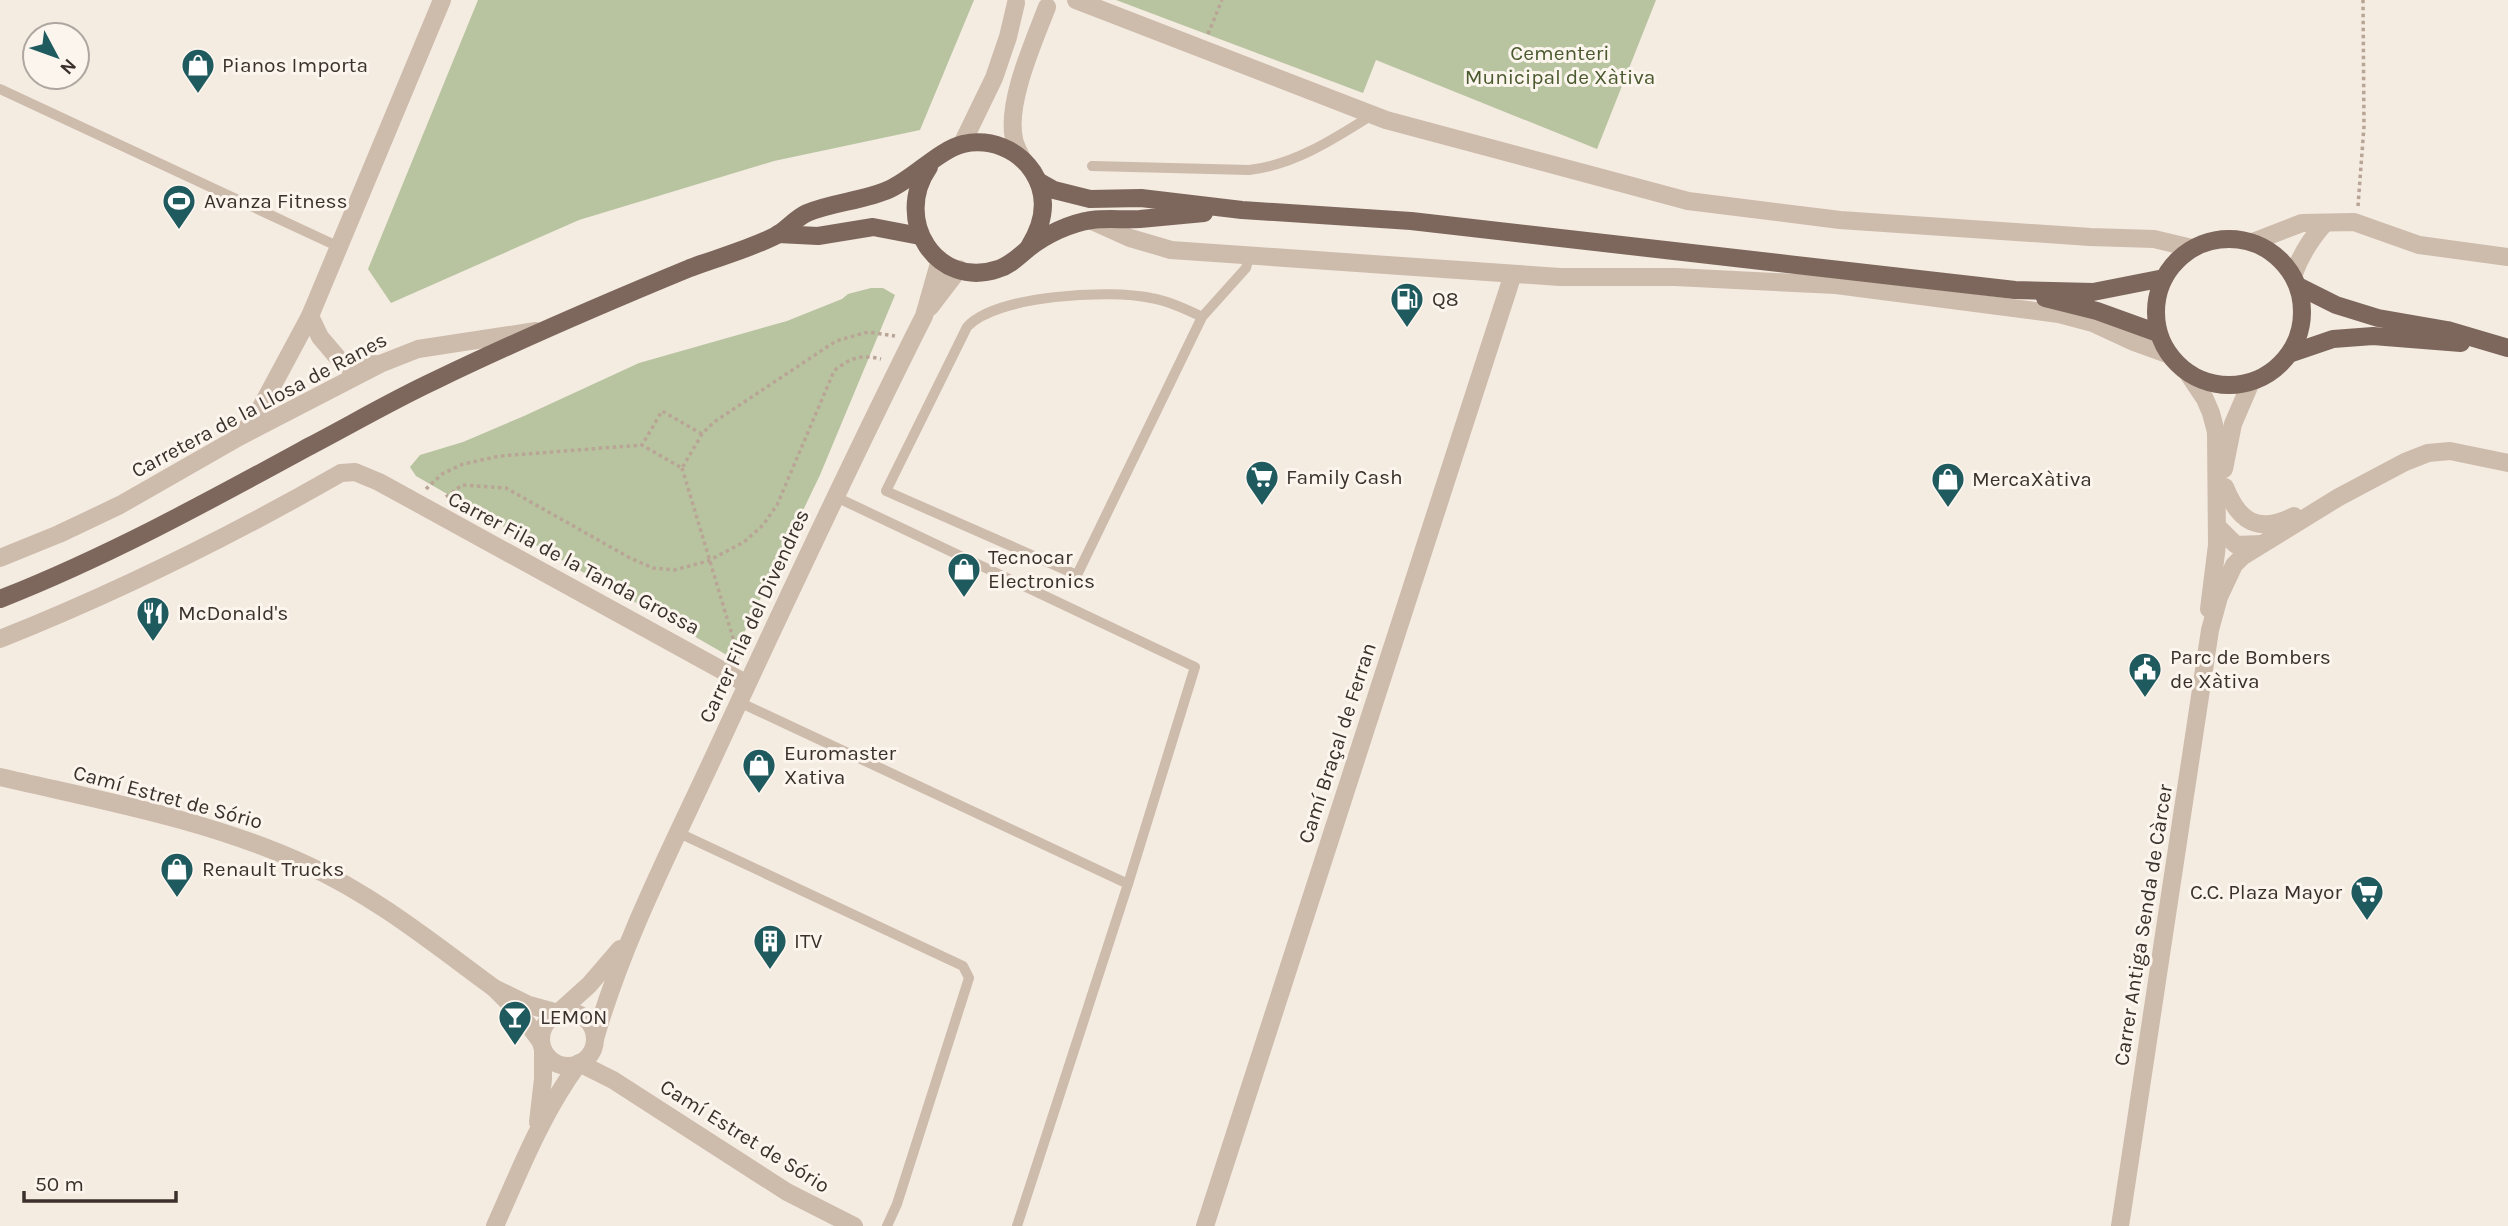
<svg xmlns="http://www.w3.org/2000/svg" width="2508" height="1226" font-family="Karla,sans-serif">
<rect width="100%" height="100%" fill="#f4ebe1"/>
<g fill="#b8c4a0">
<path d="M478,0H974L920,130L774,161L579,220L391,303L368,269Z"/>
<path d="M1116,0H1656L1597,149L1376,60L1363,93Z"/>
<path d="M871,288H883L895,295L820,475L732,658L416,476L410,467L420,455L463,442L524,416L639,363L787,321L842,299L848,294Z"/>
</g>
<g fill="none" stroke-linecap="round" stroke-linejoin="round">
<g stroke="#b9a596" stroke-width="3.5" stroke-dasharray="3.5 3.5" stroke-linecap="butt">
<path d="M1208,34L1222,0"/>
<path d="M2358,206L2364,126L2363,0"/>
<path d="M702,434L662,411L642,445L682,468L702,434L714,422L836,341L868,332L895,336"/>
<path d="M682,468L739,658"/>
<path d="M426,489L442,474L463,464L500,456L642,445"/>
<path d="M446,497L462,485L506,488L630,558L653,568L674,570L708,561L744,542L763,525L777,505L834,371C850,358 860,354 881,359"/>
</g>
<g stroke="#cdbbac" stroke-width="10">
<path d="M0,89L339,247"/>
<path d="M1092,166L1249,170C1294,165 1334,139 1372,115"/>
<path d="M1202,317C1186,309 1169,301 1151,298C1110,289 996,295 967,327L886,491L1077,575L1202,317L1246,268L1250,254"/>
<path d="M836,497L1195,667L1128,884"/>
<path d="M739,702L1128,884L1017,1226"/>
<path d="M679,833L963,966L969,978L897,1204L887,1226"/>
</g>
<g stroke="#cdbbac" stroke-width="18">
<path d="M1076,0L1386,120L1688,201L1840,220L2090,237L2154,239L2192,248"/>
<path d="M962,144L994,78L1008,37L1016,3"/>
<path d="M1022,159C1019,152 1015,145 1014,139C1006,103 1034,41 1047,7"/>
<path d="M1090,220L1130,238L1171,250L1560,277H1675L1836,285L2059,314L2093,323L2134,342L2170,355"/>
<path d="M930,307L959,269"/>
<path d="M310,316L320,337L343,364H376"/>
<path d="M2187,372L2205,399L2211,413L2216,432L2217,545L2209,609"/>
<path d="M242,434L259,411L310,316L442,0"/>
<path d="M2224,469L2233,424L2251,382"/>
<path d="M2225,487C2239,522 2258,534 2294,516"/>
<path d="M2217,526L2236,545L2262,544"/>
<path d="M0,558L59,534L120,505L239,437L380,364L418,349L536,331"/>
<path d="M0,639C118,592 231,536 341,473L355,472L379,482L747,684"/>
<path d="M0,777C103,801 210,820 307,865C375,896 434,944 494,988"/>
<circle cx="568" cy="1039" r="27"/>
<path d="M595,1039C623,941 671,849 714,756C782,609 851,461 924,316L940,260"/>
<path d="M541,1042L521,1015L494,988L529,1005L558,1013L589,985L620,949"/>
<path d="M538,1122L543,1079V1050"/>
<path d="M495,1226C520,1170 542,1113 579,1063L613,1080L787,1192L854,1226"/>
<path d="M1205,1226L1513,274"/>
<path d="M2120,1226L2210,630L2219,597L2234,565L2243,556L2339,497L2405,462L2428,453L2450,451L2508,463"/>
</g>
<g stroke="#cdbbac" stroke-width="18">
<path d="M2253,242L2302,223L2354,222L2419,245L2508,257"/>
<path d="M2293,276C2300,256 2310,240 2324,224"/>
</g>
<g stroke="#7d675c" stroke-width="18">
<path d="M929,167C892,220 937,290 998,269C1011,265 1019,256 1029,248C1045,235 1070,223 1092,220C1107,218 1124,220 1140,219C1161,217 1182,215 1204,213"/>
<path d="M1038,181L1054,190L1090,199L1141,198L1242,210L1411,221L2015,290L2093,292L2164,278"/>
<path d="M778,234L818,236L873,227L920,236"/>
<circle cx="2229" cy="312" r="73"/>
<path d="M2298,286L2336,305L2378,318L2447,330L2508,348"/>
<path d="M2045,298L2097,311L2158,333"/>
<path d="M2289,354L2333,339L2373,336L2461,343"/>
<path d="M0,599C107,557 209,501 310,446C352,424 393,400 436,380C519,340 605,303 690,268C719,257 750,249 777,235C787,229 796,218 807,213C833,202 864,201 890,189C914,178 939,150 963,144C990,138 1018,149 1033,172C1049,197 1044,223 1029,247"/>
</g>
</g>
<defs>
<symbol id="shop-pin" viewBox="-11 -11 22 30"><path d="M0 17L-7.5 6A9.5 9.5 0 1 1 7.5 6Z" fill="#1f5a5e" stroke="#fbf5ee"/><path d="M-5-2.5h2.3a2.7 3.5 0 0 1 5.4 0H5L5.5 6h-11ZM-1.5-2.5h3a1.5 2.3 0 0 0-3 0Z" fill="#fff"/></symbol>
<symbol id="stadium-pin" viewBox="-11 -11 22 30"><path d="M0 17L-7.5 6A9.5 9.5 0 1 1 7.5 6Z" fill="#1f5a5e" stroke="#fbf5ee"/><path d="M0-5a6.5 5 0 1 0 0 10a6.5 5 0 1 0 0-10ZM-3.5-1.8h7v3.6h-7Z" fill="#fff"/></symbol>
<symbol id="fuel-pin" viewBox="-11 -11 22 30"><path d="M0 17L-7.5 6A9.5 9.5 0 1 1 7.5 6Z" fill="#1f5a5e" stroke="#fbf5ee"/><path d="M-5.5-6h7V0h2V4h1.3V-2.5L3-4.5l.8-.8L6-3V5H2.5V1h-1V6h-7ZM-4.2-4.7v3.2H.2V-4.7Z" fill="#fff"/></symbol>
<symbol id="supermarket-pin" viewBox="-11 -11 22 30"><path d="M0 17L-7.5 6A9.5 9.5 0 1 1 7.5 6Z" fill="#1f5a5e" stroke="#fbf5ee"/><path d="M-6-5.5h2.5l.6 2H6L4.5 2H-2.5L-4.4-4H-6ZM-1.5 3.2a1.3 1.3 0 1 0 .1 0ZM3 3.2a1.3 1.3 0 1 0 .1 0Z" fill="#fff"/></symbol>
<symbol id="restaurant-pin" viewBox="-11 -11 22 30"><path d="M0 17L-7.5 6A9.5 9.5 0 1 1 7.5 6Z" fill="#1f5a5e" stroke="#fbf5ee"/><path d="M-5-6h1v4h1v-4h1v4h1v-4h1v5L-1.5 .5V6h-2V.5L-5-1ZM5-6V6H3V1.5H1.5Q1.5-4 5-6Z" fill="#fff"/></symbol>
<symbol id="civic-pin" viewBox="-11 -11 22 30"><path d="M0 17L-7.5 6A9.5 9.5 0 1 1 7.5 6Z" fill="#1f5a5e" stroke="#fbf5ee"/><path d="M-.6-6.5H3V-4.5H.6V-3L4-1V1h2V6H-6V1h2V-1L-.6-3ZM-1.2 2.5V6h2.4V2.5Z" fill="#fff"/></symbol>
<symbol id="building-pin" viewBox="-11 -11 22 30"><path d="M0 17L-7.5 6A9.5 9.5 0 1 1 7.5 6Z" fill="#1f5a5e" stroke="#fbf5ee"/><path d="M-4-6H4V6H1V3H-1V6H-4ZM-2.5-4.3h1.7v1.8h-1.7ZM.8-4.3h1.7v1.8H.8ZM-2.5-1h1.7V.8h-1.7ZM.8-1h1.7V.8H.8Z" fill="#fff"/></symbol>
<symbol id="bar-pin" viewBox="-11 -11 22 30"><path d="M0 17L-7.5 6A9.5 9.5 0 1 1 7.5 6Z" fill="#1f5a5e" stroke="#fbf5ee"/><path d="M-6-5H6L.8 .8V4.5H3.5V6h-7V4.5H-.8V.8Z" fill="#fff"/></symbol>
</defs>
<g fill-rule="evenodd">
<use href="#shop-pin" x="179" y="46" width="38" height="52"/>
<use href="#stadium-pin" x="160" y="182" width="38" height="52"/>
<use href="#fuel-pin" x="1388" y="280" width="38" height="52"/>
<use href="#supermarket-pin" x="1243" y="458" width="38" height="52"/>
<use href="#shop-pin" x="1929" y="460" width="38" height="52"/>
<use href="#shop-pin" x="945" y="550" width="38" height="52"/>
<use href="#restaurant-pin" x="134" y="594" width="38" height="52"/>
<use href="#civic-pin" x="2126" y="650" width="38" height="52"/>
<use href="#shop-pin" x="740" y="746" width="38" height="52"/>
<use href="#shop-pin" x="158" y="850" width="38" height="52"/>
<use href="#supermarket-pin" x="2348" y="873" width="38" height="52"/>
<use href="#building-pin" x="751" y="922" width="38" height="52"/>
<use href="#bar-pin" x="496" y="998" width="38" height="52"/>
</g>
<g text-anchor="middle" stroke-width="6" stroke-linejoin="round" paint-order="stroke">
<g font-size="21" fill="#4a5a2e" stroke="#fbf5ee">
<text x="1560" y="60">Cementeri<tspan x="1560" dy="24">Municipal de Xàtiva</tspan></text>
</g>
<g font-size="21" fill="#3b302b" stroke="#fbf5ee" text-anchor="start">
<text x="222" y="72">Pianos Importa</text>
<text x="204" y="208">Avanza Fitness</text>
<text x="1432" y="306">Q8</text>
<text x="1286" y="484">Family Cash</text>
<text x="1972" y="486">MercaXàtiva</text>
<text x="988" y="564">Tecnocar<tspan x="988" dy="24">Electronics</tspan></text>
<text x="178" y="620">McDonald's</text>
<text x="2170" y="664">Parc de Bombers<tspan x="2170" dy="24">de Xàtiva</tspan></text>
<text x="784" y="760">Euromaster<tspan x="784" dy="24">Xativa</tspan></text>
<text x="202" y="876">Renault Trucks</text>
<text x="2342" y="899" text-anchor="end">C.C. Plaza Mayor</text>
<text x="794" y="948">ITV</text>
<text x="540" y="1024">LEMON</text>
</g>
<g font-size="21" fill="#3b302b" stroke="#fbf5ee">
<text transform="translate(259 405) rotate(-28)" y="7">Carretera de la Llosa de Ranes</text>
<text transform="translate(574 563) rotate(28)" y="7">Carrer Fila de la Tanda Grossa</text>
<text transform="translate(754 616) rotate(-65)" y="7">Carrer Fila del Divendres</text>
<text transform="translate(1337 743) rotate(-72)" y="7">Camí Braçal de Ferran</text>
<text transform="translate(168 797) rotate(15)" y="7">Camí Estret de Sório</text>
<text transform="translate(2143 925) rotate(-81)" y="7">Carrer Antiga Senda de Càrcer</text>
<text transform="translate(745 1136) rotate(32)" y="7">Camí Estret de Sório</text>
</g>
</g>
<g transform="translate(56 56) rotate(131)"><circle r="33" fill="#fbf5ee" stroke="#aea6a0" stroke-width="2"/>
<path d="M0-5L12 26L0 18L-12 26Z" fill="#1f5a5e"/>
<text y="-10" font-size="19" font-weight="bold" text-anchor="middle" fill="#3b302b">N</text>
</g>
<path d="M24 1191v10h152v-10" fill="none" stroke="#3b302b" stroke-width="3.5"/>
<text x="35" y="1191" font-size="21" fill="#3b302b" stroke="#fbf5ee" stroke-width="5" paint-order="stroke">50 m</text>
</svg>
